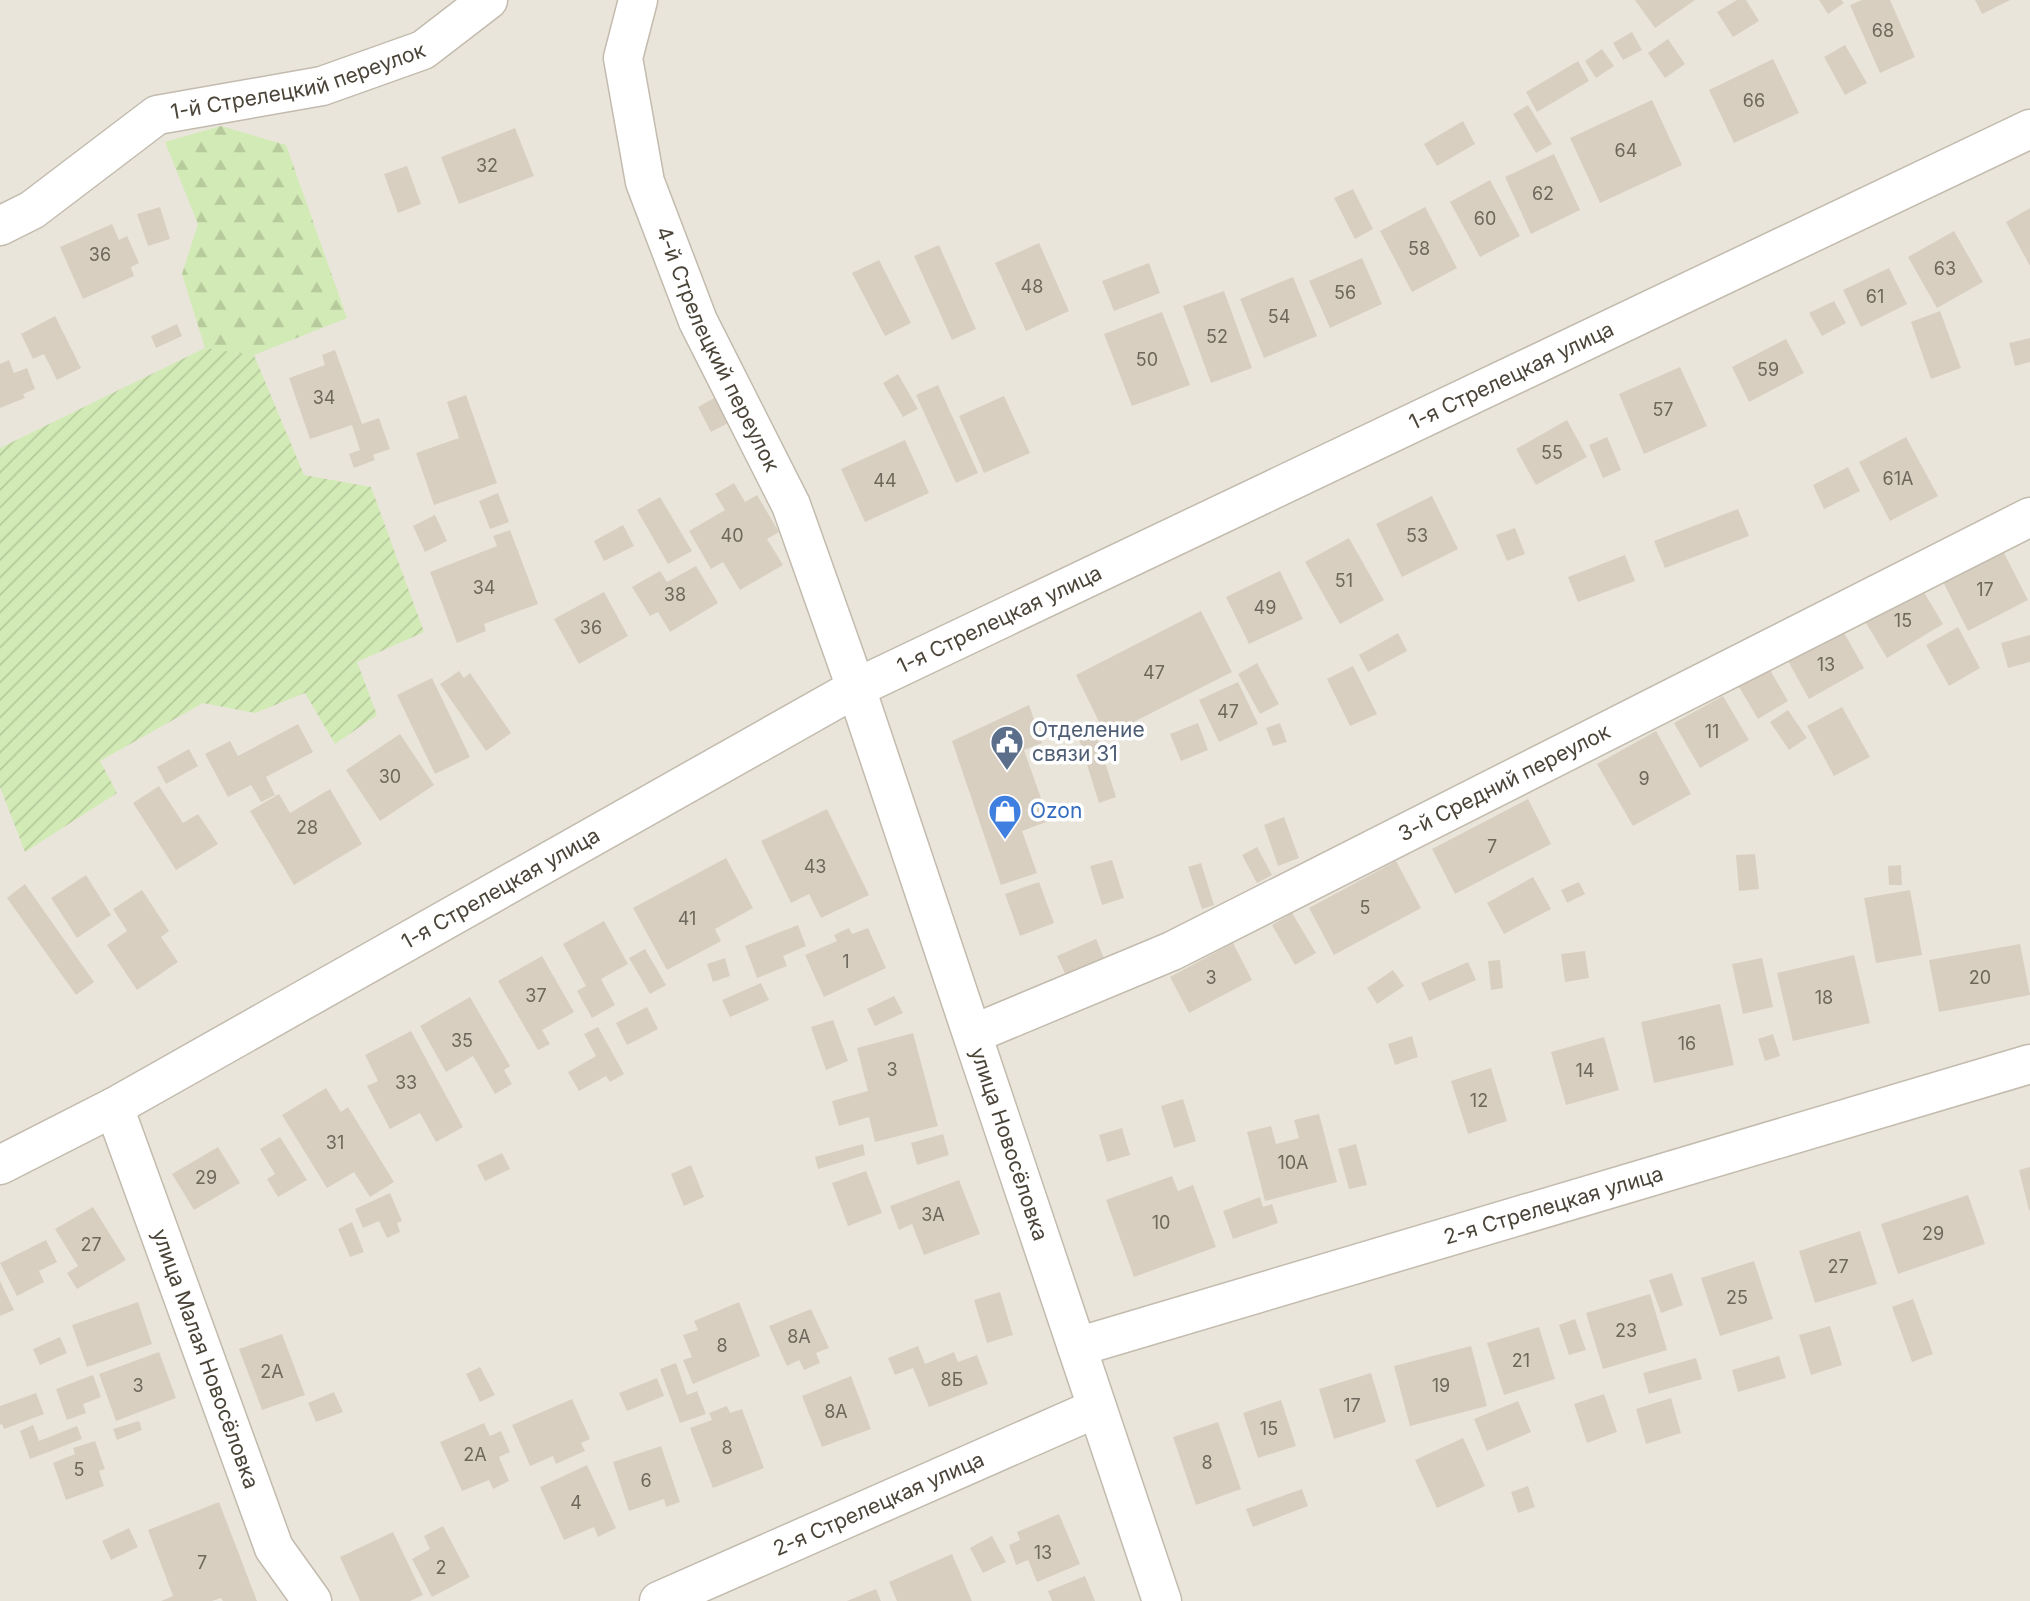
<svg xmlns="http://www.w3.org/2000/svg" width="2030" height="1601" font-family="Inter,sans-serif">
<defs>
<pattern id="forest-firs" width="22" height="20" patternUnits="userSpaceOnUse" patternTransform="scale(1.75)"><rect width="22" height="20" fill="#d2eab5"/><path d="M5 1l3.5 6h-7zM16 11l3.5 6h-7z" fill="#b6ca9c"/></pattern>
<pattern id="garden-furrows" width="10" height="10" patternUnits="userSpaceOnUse" patternTransform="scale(1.75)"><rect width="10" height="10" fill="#d2eab5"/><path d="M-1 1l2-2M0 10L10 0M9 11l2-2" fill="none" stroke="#b6ca9c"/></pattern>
</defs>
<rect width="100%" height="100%" fill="#f6f3ec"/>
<rect fill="#eae5da" x="0" y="0" width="2030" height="1601"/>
<path fill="url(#forest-firs)" d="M221,126L286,145L347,318L254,355L205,348L182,274L198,224L165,142Z"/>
<path fill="url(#garden-furrows)" d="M205,348L254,355L304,475L371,487L424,632L357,662L377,715L335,744L305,693L255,713L203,703L100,761L117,793L25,852L0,787V448Z"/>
<g fill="#d8cfc1">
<path d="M1635,0H1695L1655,28Z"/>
<path d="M1737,0H1746L1759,21L1733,37L1717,12Z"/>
<path d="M1819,0H1841L1844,3L1828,14Z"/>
<path d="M1862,0H1890L1915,57L1880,73L1850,5Z"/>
<path d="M1975,0H2010L1982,14Z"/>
<path d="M1632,32L1642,50L1623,60L1613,43Z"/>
<path d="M1668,39L1685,64L1665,78L1648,53Z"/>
<path d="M1845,45L1867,83L1845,95L1824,57Z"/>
<path d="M1602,49L1614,66L1596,78L1585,61Z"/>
<path d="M1773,59L1799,113L1734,143L1709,90Z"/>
<path d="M1578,61L1589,81L1537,112L1526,92Z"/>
<path d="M1652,100L1682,165L1600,203L1570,138Z"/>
<path d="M1528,105L1552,144L1536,153L1513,114Z"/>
<path d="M1463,121L1475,144L1437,166L1424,144Z"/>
<path d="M515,128L534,176L459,204L441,157Z"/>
<path d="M1554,154L1580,210L1531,234L1505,177Z"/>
<path d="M407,166L421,204L398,213L384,174Z"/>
<path d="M1490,180L1520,236L1480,257L1450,202Z"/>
<path d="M1353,189L1373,229L1355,239L1334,198Z"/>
<path d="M160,207L170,239L148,246L137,214Z"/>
<path d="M1425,207L1457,268L1412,292L1380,231Z"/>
<path d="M2030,208V266L2006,222Z"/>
<path d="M112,224L119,240L127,236L139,263L131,267L134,276L83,299L60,247Z"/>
<path d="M1954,231L1983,282L1937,308L1908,257Z"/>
<path d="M1039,243L1069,311L1026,331L995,263Z"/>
<path d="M939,245L976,329L952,340L914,256Z"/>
<path d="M1362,258L1382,304L1330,328L1309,281Z"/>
<path d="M879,260L911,323L885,336L852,273Z"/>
<path d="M1149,263L1160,293L1114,311L1102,281Z"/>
<path d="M1889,268L1907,304L1861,327L1843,290Z"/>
<path d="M1293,277L1317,336L1264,358L1240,299Z"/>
<path d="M1224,291L1252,368L1211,383L1183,306Z"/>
<path d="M1834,301L1846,323L1822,336L1809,313Z"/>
<path d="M1940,311L1961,368L1931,379L1911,322Z"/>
<path d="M1162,312L1190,385L1132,406L1104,334Z"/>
<path d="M55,316L81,368L57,380L44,354L33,359L21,334Z"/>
<path d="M177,324L182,336L156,348L151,336Z"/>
<path d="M2030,338V362L2015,366L2009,343Z"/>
<path d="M1786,339L1804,373L1749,402L1732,367Z"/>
<path d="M335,350L362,424L379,418L390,449L373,455L375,460L354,468L349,454L360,450L352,425L310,439L289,378L325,365L322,355Z"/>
<path d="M9,360L14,373L27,368L35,389L23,394L25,398L0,408V364Z"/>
<path d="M1680,367L1707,426L1644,454L1619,394Z"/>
<path d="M898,374L918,409L903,417L883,383Z"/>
<path d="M938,385L978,473L956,483L916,395Z"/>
<path d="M466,395L497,483L434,505L416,453L459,438L447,402Z"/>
<path d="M1004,396L1030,453L984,473L959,416Z"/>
<path d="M716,397L730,422L711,432L698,407Z"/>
<path d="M1567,420L1587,457L1536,485L1516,449Z"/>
<path d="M1607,437L1621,470L1603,478L1589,445Z"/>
<path d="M1906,437L1938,496L1890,521L1859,462Z"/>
<path d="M905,440L929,493L865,522L841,469Z"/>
<path d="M1848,467L1860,491L1824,509L1813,485Z"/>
<path d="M734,483L745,502L757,495L779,532L767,539L783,565L740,590L723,562L711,569L689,531L725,510L715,494Z"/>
<path d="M498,493L509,522L490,529L479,501Z"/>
<path d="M1432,496L1458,549L1402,577L1376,524Z"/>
<path d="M660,497L692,551L668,564L637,510Z"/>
<path d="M1738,509L1749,536L1665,568L1654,541Z"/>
<path d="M435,515L447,541L425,552L413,526Z"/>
<path d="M623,525L634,546L604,561L594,541Z"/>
<path d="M1515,528L1525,554L1507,561L1496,535Z"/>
<path d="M510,530L538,604L484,624L486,631L457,643L430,572L497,546L493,536Z"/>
<path d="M1349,538L1384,600L1340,624L1305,562Z"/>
<path d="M2002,549L2028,600L1968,631L1942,580Z"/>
<path d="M1625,555L1635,581L1578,602L1568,577Z"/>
<path d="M696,566L718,603L670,632L658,612L650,616L632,587L660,571L667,582Z"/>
<path d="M1280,571L1303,619L1249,644L1226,597Z"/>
<path d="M1919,584L1943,624L1887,658L1863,618Z"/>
<path d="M604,592L628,636L579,664L554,619Z"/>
<path d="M1201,611L1232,672L1106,736L1076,675Z"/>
<path d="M1958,627L1980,668L1949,686L1926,645Z"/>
<path d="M1843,631L1864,668L1809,699L1788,661Z"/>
<path d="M1398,633L1407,651L1368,672L1359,655Z"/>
<path d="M2030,635V662L2008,668L2001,643Z"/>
<path d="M1257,663L1279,704L1260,714L1238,674Z"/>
<path d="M1353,666L1377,714L1350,726L1327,679Z"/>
<path d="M1770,670L1788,701L1758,719L1739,687Z"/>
<path d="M459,671L464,678L470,673L511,733L486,751L440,684Z"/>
<path d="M432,678L470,757L435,774L397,695Z"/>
<path d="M1238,682L1258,724L1219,742L1199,700Z"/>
<path d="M1723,696L1749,740L1700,768L1674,723Z"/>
<path d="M1029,705L1042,743L1024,750L1049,821L1022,831L1037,873L1001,885L952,741Z"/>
<path d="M1842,707L1870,757L1834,776L1807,726Z"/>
<path d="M1788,710L1807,738L1789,750L1770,722Z"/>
<path d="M1092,721L1116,797L1099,803L1075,726Z"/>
<path d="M1198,723L1208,750L1181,761L1170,734Z"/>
<path d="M1280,723L1287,742L1273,746L1266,728Z"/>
<path d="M298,724L313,752L266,777L275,795L261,802L251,785L228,797L205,754L230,741L238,756Z"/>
<path d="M1656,731L1691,794L1633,826L1597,764Z"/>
<path d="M400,734L434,785L380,821L346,770Z"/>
<path d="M189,749L198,766L166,784L157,767Z"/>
<path d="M159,786L183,823L198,814L218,844L176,870L133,803Z"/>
<path d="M330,789L362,844L294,885L250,811L279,794L290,813Z"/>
<path d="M1528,799L1551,844L1455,894L1432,849Z"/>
<path d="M827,809L869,895L821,918L809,894L791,903L761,841Z"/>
<path d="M1284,817L1299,858L1278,866L1264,825Z"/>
<path d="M1257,847L1272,875L1257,883L1242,855Z"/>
<path d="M1755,854L1759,889L1739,891L1736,855Z"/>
<path d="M726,858L753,908L715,929L721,941L667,970L633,908Z"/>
<path d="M1112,860L1124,898L1102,905L1090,866Z"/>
<path d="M1396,861L1421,908L1334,955L1309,908Z"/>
<path d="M1201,863L1214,905L1202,909L1188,867Z"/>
<path d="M1901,865L1902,885H1889L1888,866Z"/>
<path d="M86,875L111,915L77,938L51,898Z"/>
<path d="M1533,877L1551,909L1504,934L1487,903Z"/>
<path d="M1039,882L1054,923L1020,936L1005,894Z"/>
<path d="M1579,882L1585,894L1567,903L1561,890Z"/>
<path d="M25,884L94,982L76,995L7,898Z"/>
<path d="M142,890L169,931L161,937L178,962L137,990L107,945L127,931L113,909Z"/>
<path d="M1910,890L1922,955L1876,963L1864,898Z"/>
<path d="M1292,913L1316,953L1295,965L1272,925Z"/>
<path d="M604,921L628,964L601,979L615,1005L592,1018L577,991L586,986L563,944Z"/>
<path d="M798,925L806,946L783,956L787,966L757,978L745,946Z"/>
<path d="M849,928L852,934L868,928L886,968L824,997L805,955L837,941L834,935Z"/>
<path d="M1096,939L1106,963L1068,980L1057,956Z"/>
<path d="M1233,943L1252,980L1189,1013L1170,977Z"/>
<path d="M2020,944L2030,995L1939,1012L1929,960Z"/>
<path d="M645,949L666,985L650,994L629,958Z"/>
<path d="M1585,951L1589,978L1565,982L1561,954Z"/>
<path d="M1854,955L1870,1023L1793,1041L1777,973Z"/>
<path d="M542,956L574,1012L542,1030L550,1044L538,1050L498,981Z"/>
<path d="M725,958L730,976L713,982L707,964Z"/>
<path d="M1762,958L1773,1007L1743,1014L1732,964Z"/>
<path d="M1500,960L1503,988L1491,990L1488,961Z"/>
<path d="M1468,962L1476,980L1429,1001L1421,983Z"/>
<path d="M1393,970L1404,986L1377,1004L1367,988Z"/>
<path d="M761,983L769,1000L730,1017L722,1000Z"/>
<path d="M894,996L903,1013L875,1026L867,1009Z"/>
<path d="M470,997L510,1066L504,1070L512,1084L495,1094L473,1056L446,1072L420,1026Z"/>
<path d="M1720,1004L1734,1065L1654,1083L1641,1022Z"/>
<path d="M647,1007L658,1029L627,1045L616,1023Z"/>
<path d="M833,1020L848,1061L826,1070L811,1027Z"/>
<path d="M598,1027L624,1074L610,1082L606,1076L579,1091L568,1072L596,1056L584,1034Z"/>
<path d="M411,1031L463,1127L436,1142L420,1113L390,1129L367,1086L378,1081L365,1055Z"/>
<path d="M913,1033L938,1126L875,1142L869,1117L839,1126L832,1101L868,1091L857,1048Z"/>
<path d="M1773,1034L1780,1056L1765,1061L1758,1039Z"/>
<path d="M1412,1036L1418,1057L1395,1065L1388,1044Z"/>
<path d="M1604,1037L1619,1090L1566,1105L1551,1052Z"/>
<path d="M1491,1068L1507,1121L1468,1134L1451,1081Z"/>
<path d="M326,1088L341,1112L348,1107L394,1182L370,1197L354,1172L327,1188L282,1115Z"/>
<path d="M1183,1099L1196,1141L1174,1148L1161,1106Z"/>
<path d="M1319,1114L1337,1182L1265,1201L1247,1132L1271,1126L1276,1144L1299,1138L1294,1120Z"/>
<path d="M1122,1128L1130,1155L1107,1162L1099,1135Z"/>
<path d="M943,1134L949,1155L917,1165L911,1143Z"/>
<path d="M280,1137L307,1180L278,1197L267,1179L275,1174L260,1149Z"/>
<path d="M863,1144L865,1155L818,1169L815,1157Z"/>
<path d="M1356,1144L1367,1185L1349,1189L1338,1149Z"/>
<path d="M218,1147L240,1183L194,1210L172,1174Z"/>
<path d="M502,1153L510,1169L485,1181L477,1165Z"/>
<path d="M691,1165L704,1197L684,1206L671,1174Z"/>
<path d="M2030,1167V1210H2029L2019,1170Z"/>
<path d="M866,1171L882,1213L848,1226L832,1183Z"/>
<path d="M1172,1176L1178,1191L1193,1185L1216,1247L1134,1277L1106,1200Z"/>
<path d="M959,1180L980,1234L924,1255L912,1224L899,1230L890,1206Z"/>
<path d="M390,1193L402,1221L397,1223L400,1232L387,1238L379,1221L363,1228L355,1209Z"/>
<path d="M1968,1195L1985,1244L1898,1274L1881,1224Z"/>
<path d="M1260,1197L1263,1207L1272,1204L1278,1223L1233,1239L1223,1211Z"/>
<path d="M93,1207L126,1260L77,1289L67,1273L78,1266L55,1229Z"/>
<path d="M352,1222L364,1252L350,1257L338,1229Z"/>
<path d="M1860,1231L1877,1284L1815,1303L1799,1251Z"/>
<path d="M46,1240L57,1262L39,1271L44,1282L17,1296L0,1263Z"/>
<path d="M1754,1261L1773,1319L1720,1336L1701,1278Z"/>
<path d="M1672,1273L1683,1305L1661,1313L1649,1280Z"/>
<path d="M0,1281L14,1310L0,1316Z"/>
<path d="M1000,1292L1013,1335L987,1343L974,1300Z"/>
<path d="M1650,1294L1667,1350L1603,1369L1586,1313Z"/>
<path d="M1913,1299L1933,1354L1912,1362L1892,1307Z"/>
<path d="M138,1302L152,1344L87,1367L72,1325Z"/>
<path d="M739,1302L760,1356L693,1384L683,1360L692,1357L683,1335L698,1330L694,1321Z"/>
<path d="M811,1309L829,1348L816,1353L820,1363L804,1370L799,1360L787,1366L769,1326Z"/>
<path d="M1575,1319L1586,1350L1569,1355L1559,1325Z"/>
<path d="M1830,1326L1842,1365L1811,1375L1799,1335Z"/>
<path d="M1539,1327L1555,1379L1504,1395L1487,1343Z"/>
<path d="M282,1334L305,1395L262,1410L239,1349Z"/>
<path d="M60,1337L67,1353L40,1365L33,1349Z"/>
<path d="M918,1346L925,1364L954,1352L958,1362L977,1355L988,1384L929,1407L913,1368L895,1375L888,1358Z"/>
<path d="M1471,1346L1487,1406L1410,1426L1394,1366Z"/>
<path d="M159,1352L176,1398L116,1421L99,1374Z"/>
<path d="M1779,1356L1786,1378L1738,1392L1732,1370Z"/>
<path d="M1696,1358L1702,1379L1649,1394L1643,1373Z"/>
<path d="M676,1363L687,1395L697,1391L706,1414L680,1423L660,1369Z"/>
<path d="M480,1367L495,1395L480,1402L466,1374Z"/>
<path d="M1371,1373L1386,1422L1334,1439L1319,1389Z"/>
<path d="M93,1375L101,1397L83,1404L86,1413L67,1420L56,1389Z"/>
<path d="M851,1376L871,1429L822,1447L802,1396Z"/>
<path d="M657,1378L664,1396L627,1411L619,1393Z"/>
<path d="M334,1392L343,1412L316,1422L308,1403Z"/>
<path d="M36,1393L44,1414L4,1429L2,1424L0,1425V1406Z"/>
<path d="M1604,1394L1617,1432L1587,1443L1574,1404Z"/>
<path d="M1671,1398L1681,1433L1646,1444L1636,1409Z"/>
<path d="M572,1399L590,1439L581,1443L585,1451L556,1464L553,1456L530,1466L512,1425Z"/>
<path d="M1281,1400L1296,1446L1258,1458L1243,1413Z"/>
<path d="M1518,1401L1531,1432L1487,1451L1474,1419Z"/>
<path d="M727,1406L730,1413L742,1409L764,1468L713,1488L690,1428L712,1420L709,1413Z"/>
<path d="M139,1421L142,1430L117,1440L113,1429Z"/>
<path d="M1218,1422L1241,1489L1196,1505L1173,1437Z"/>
<path d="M484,1423L490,1436L501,1431L510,1452L499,1457L509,1481L493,1489L489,1480L462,1491L440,1442Z"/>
<path d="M33,1425L39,1441L77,1426L82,1439L30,1459L20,1431Z"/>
<path d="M1463,1438L1485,1486L1437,1508L1415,1460Z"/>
<path d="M95,1441L105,1469L99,1471L104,1486L66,1500L53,1463L75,1454L73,1448Z"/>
<path d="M661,1446L680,1502L666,1507L664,1499L629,1511L613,1462Z"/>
<path d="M587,1465L616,1528L598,1537L594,1527L564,1540L540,1487Z"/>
<path d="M1528,1486L1535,1507L1518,1513L1511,1492Z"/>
<path d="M1302,1489L1308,1506L1253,1527L1246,1509Z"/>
<path d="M219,1502L257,1601H223L221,1598L212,1601H161L173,1596L148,1530Z"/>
<path d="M1059,1514L1080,1564L1037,1582L1028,1560L1016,1565L1009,1545L1020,1540L1017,1532Z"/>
<path d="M443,1526L470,1577L432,1597L412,1559L430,1549L424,1536Z"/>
<path d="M129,1528L138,1547L111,1560L102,1541Z"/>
<path d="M393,1532L423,1595L410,1601H360L340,1557Z"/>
<path d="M992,1536L1006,1562L983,1573L970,1548Z"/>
<path d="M952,1554L972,1601H897L889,1582Z"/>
<path d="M1085,1576L1095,1601H1052L1048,1591Z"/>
<path d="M876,1589L881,1601H847Z"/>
</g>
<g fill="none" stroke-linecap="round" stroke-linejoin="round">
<defs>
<g id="minor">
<path id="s1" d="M638,0L623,58L645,182L698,321L791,505L856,688L1162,1601"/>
<path id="s2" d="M0,226L32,210L157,115L322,86L423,50L488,0"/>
<path id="s3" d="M973,1034L1172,951L2030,517"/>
<path id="s4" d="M114,1107L274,1548L312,1601"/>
<path id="s5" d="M0,1165L114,1107L856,688L2030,129"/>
<path id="s6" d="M1077,1347L2030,1064"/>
<path id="s7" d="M659,1601L1097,1408"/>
</g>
</defs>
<use href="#minor" stroke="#c2bbae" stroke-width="41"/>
<use href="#minor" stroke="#fff" stroke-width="38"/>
</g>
<defs>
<symbol id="civic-pin" viewBox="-11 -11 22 30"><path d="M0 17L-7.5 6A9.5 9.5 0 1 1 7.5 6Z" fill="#5c6f8a" stroke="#fff"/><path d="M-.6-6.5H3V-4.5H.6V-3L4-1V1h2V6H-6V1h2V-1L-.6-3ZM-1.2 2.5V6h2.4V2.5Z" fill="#fff"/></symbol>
<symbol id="shop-pin" viewBox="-11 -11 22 30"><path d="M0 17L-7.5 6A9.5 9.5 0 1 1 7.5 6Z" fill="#3f7fe0" stroke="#fff"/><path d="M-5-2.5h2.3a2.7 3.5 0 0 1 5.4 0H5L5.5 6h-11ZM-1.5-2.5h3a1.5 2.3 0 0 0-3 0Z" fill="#fff"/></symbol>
</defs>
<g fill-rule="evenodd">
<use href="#civic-pin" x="988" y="723" width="38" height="52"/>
<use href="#shop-pin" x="986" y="792" width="38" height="52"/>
</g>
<g text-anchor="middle" stroke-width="7" stroke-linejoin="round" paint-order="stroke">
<g font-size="18" fill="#6e675b">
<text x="1883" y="37">68</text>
<text x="1754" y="107">66</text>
<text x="1626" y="157">64</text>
<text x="487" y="172">32</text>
<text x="1543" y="200">62</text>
<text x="1485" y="225">60</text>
<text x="1419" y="255">58</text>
<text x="100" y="261">36</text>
<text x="1945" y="275">63</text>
<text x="1032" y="293">48</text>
<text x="1345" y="299">56</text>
<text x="1875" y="303">61</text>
<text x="1279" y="323">54</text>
<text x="1217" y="343">52</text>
<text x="1147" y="366">50</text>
<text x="1768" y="376">59</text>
<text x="324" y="404">34</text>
<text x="1663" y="416">57</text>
<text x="1552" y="459">55</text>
<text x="1898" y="485">61А</text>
<text x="885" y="487">44</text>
<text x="732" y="542">40</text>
<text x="1417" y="542">53</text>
<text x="1344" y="587">51</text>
<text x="484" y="594">34</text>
<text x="1985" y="596">17</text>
<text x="675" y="601">38</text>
<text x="1265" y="614">49</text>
<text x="1903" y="627">15</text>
<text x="591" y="634">36</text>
<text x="1826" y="671">13</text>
<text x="1154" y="679">47</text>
<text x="1228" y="718">47</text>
<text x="1712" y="738">11</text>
<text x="390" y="783">30</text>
<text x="1644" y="785">9</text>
<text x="307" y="834">28</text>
<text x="1492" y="853">7</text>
<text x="815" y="873">43</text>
<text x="1365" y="914">5</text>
<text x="687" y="925">41</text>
<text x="846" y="968">1</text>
<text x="1211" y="984">3</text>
<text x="1980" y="984">20</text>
<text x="536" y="1002">37</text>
<text x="1824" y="1004">18</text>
<text x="462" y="1047">35</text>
<text x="1687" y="1050">16</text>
<text x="892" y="1076">3</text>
<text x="1585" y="1077">14</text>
<text x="406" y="1089">33</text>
<text x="1479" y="1107">12</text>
<text x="335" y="1149">31</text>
<text x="1293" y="1169">10А</text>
<text x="206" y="1184">29</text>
<text x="933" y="1221">3А</text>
<text x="1161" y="1229">10</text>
<text x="1933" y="1240">29</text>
<text x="91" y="1251">27</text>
<text x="1838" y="1273">27</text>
<text x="1737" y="1304">25</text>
<text x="1626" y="1337">23</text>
<text x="799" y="1343">8А</text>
<text x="722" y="1352">8</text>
<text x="1521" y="1367">21</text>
<text x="272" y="1378">2А</text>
<text x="952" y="1386">8Б</text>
<text x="138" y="1392">3</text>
<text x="1441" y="1392">19</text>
<text x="1352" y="1412">17</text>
<text x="836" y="1418">8А</text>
<text x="1269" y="1435">15</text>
<text x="727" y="1454">8</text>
<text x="475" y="1461">2А</text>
<text x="1207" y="1469">8</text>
<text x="79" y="1476">5</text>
<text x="646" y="1487">6</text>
<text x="576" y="1509">4</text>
<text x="1043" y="1559">13</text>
<text x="202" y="1569">7</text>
<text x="441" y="1574">2</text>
</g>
<g font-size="21" fill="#4b4439" stroke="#fff">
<text dy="7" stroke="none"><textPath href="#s2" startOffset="338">1-й Стрелецкий переулок</textPath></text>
<text dy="7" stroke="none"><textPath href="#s1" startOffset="368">4-й Стрелецкий переулок</textPath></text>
<text dy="7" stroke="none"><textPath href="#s5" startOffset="1706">1-я Стрелецкая улица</textPath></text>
<text dy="7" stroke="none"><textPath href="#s5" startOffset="1139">1-я Стрелецкая улица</textPath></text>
<text dy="7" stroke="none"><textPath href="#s3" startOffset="588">3-й Средний переулок</textPath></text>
<text dy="7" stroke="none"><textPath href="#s5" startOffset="572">1-я Стрелецкая улица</textPath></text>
<text dy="7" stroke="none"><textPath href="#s1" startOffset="1216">улица Новосёловка</textPath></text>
<text dy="7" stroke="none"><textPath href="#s6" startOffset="497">2-я Стрелецкая улица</textPath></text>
<text dy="7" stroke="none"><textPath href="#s4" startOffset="268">улица Малая Новосёловка</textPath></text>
<text dy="7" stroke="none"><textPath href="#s7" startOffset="240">2-я Стрелецкая улица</textPath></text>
</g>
<g font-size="21" fill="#4e5e75" stroke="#fff" text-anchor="start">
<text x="1032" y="737">Отделение<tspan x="1032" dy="24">связи 31</tspan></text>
</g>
<g font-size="21" fill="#366cbe" stroke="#fff" text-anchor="start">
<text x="1030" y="818">Ozon</text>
</g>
</g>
</svg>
